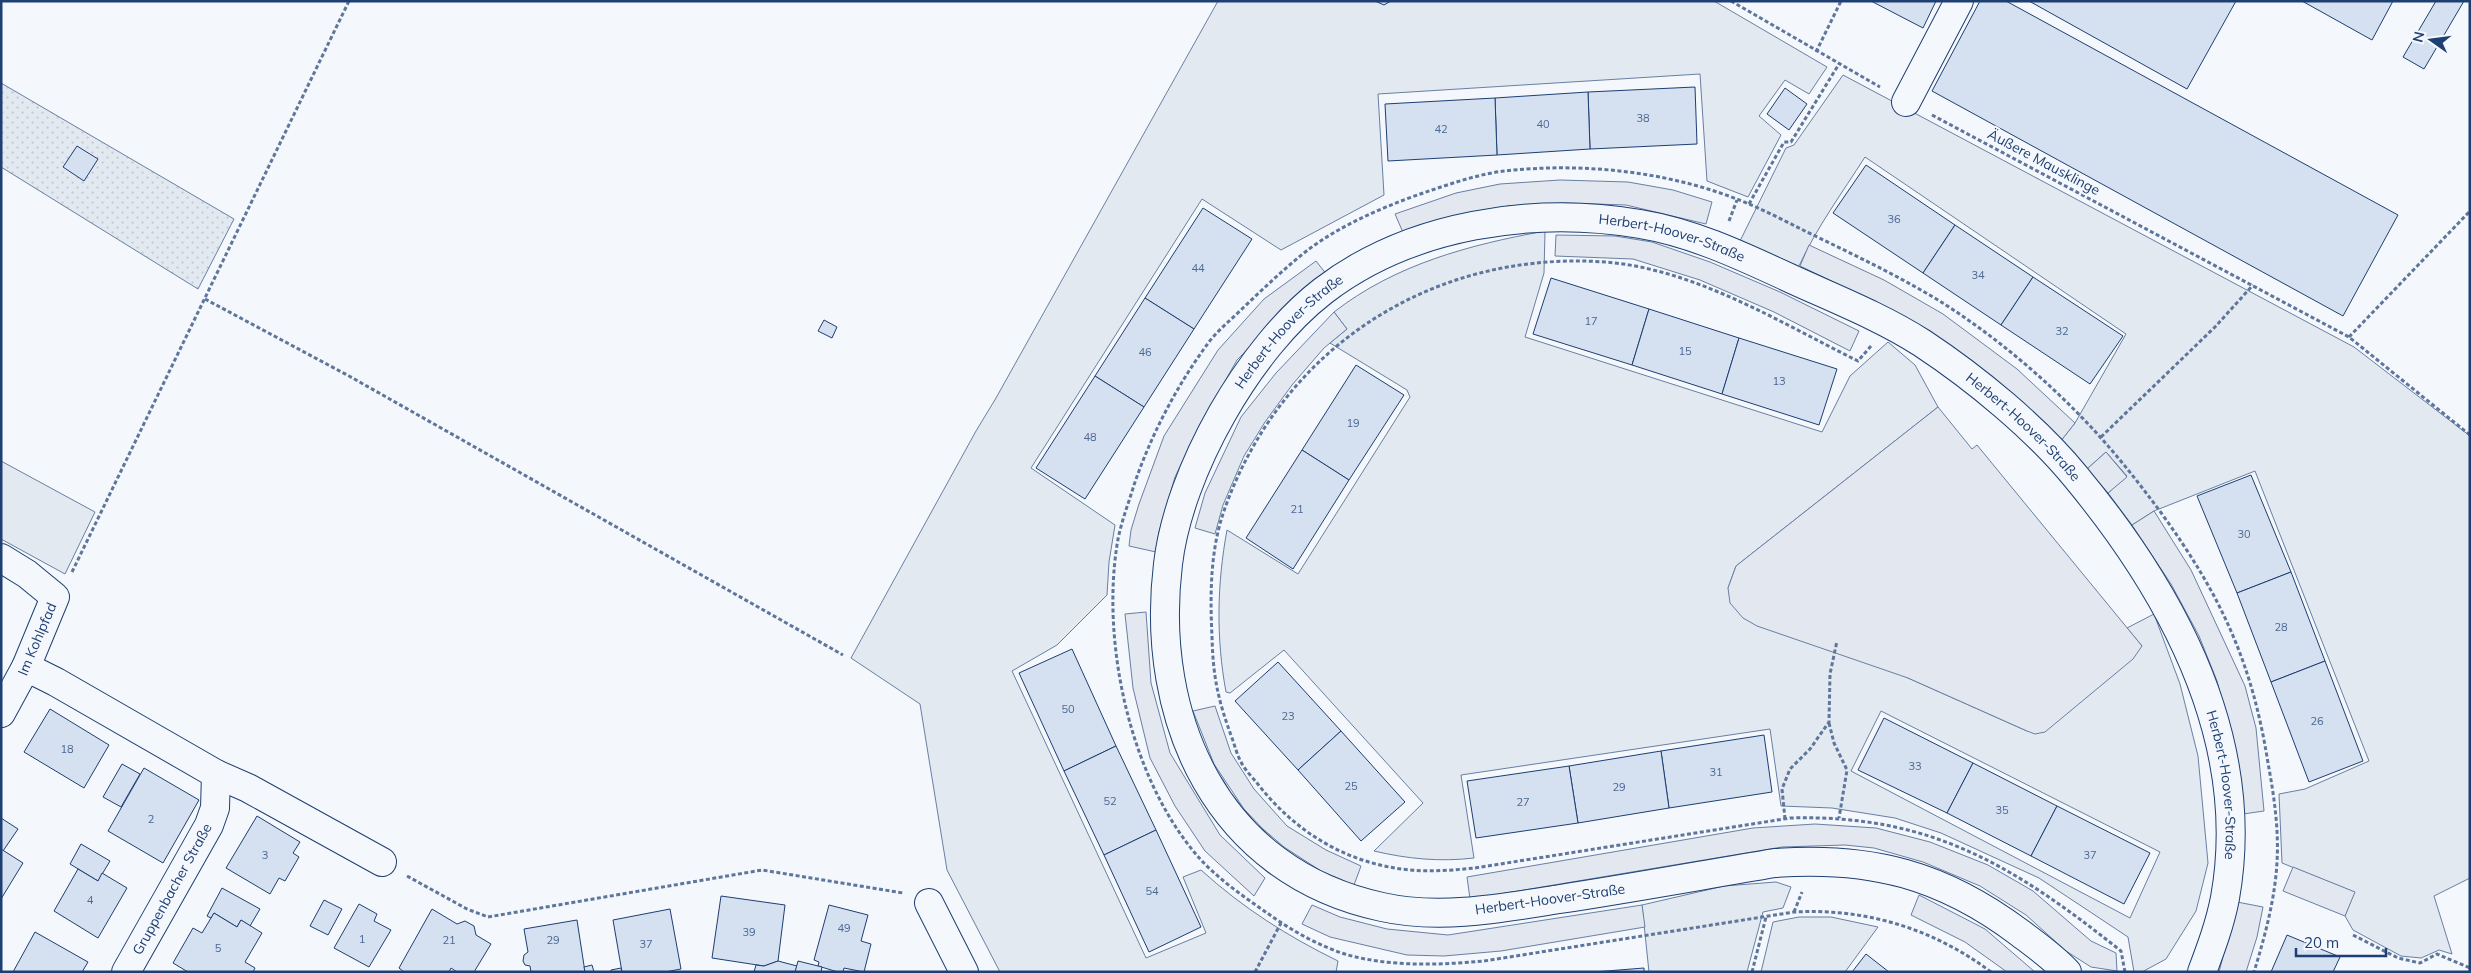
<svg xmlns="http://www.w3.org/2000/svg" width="2471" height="973" font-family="Mulish,sans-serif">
<defs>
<pattern id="park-dots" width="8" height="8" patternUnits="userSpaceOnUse" patternTransform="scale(1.25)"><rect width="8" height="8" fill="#e3e9f0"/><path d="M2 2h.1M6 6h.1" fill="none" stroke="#c2c9d1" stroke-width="1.8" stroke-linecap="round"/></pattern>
</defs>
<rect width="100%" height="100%" fill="#f4f7fb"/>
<g fill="#e3e9f0" stroke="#687fa3" fill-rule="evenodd">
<path d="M1218,1H1714L1827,67L1809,94L1785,80L1759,116L1781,135L1748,197L1707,181L1700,74L1378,94L1384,195L1281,250L1202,199L1031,468L1115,525L1109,562L1107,595L1057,645L1012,671L1146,958L1206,933L1183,877L1201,870C1243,908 1287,936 1338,961L1336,972H1000L947,870L920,704L851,658L976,431L996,398Z"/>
<path d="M1843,75L2354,347L2470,436V878L2434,896L2452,954L2439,950L2421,958L2401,956L2353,930L2345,916L2354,892L2282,863L2279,794L2305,789L2369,761L2255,471L2154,511L2132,525L2108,493L2127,476L2106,452L2087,469L2060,442L2075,423L2126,334L1865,157C1842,193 1817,227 1799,266L1740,241L1786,148L1794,145Z"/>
<path d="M1545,231L1544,273L1525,337L1822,432L1850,376L1888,342L1915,365L1938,407L1736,566L1728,588L1908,678L2027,731L2142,646L2127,628L2154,614L2180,684L2198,756L2208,863L2196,911L2166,959L2142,972H2134L2128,937L2039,878L1941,833L1895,818L1832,808L1781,806L1770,729L1461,775L1474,858C1440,862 1408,859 1374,851L1423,803L1284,650L1230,693L1226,692C1216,638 1217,584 1227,530L1298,574L1410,397L1407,390L1330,343L1347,329L1334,312C1396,264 1469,245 1545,231ZM1881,711L2160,852L2130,918L1851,771Z"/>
<path d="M1,461L95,512L65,574L1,539Z"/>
<path d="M1776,882L1791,887L1783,908L1763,912L1747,972H1649L1642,905L1724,886Z"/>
<path d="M1799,917H1831L1878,927L1845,972H1761L1773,922Z"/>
</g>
<path fill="url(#park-dots)" stroke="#687fa3" d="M1,83L234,219L198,289L1,167Z"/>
<g fill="#e3e8f0" stroke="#687fa3">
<path d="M1560,180L1628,182L1673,190L1712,202L1706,224L1626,205L1565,203L1508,206L1467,215L1405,237L1395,214L1456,193L1500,184Z"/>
<path d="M1556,235L1615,236L1652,242L1710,262L1780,292L1859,331L1850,351L1774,312L1700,280L1633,259L1555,256Z"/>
<path d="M1809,245L1884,280L1943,314L2017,369L2075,423L2060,442L1873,301L1800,266Z"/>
<path d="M1316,261L1327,275L1280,316L1237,360L1201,423L1175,477L1159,532L1156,552L1129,546L1131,530L1139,504L1164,436L1218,350L1264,299Z"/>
<path d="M1334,312L1347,329L1324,348L1292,385L1265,422L1244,456L1223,505L1215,534L1195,528L1205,493L1241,417L1276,373Z"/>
<path d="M1938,407L1972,449L1977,445L2142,646L2133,659L2045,732L2035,734L2027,731L1908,678L1757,626L1743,618L1730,603L1728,588L1736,566Z"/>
<path d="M2106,452L2127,477L2108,493L2087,469Z"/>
<path d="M2154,511L2191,570L2245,686L2256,728L2264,811L2243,814L2231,735L2217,681L2199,636L2171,584L2132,525Z"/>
<path d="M1146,612L1151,683L1170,753L1220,835L1265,878L1254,896L1205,851L1175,806L1150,758L1133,688L1125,614Z"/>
<path d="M1215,706L1231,753L1254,789L1287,826L1326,850L1361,866L1354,885L1321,871L1284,847L1263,829L1244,809L1214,764L1193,711Z"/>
<path d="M1815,824L1876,828L1930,842L1988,865L2033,891L2091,941L2116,953L2117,971L2091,967L2066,951L2026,915L1980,886L1923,862L1874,848L1845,845L1782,847L1470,899L1467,877L1753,828Z"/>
<path d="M2293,867L2355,892L2345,916L2283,891Z"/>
<path d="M1919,895L1985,929L2035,972H2007L1965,942L1911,915Z"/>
<path d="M2237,902L2263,907L2257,937L2246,972H2219Z"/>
<path d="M1312,905L1340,917L1387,929L1448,935L1642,905L1645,927L1501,951L1444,956L1407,955L1330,937L1302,924Z"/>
</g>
<g fill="#d5e0f0" stroke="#1d3f73">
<path d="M1375,1H1391L1384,5Z"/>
<path d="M1871,1H1936L1923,28Z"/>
<path d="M1980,1H2006L2398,215L2343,316L1932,91Z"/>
<path d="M2029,1H2236L2187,89Z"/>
<path d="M2302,1H2393L2372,40Z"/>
<path d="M2436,1H2464L2424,69L2403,57Z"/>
<path d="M1695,87L1697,144L1590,149L1588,92Z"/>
<path d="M1785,88L1807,104L1789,130L1767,114Z"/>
<path d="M1588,92L1590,149L1497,155L1495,98Z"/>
<path d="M1495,98L1497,155L1388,161L1385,104Z"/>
<path d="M77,146L98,159L84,181L63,167Z"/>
<path d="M1866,165L1955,225L1923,273L1833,213Z"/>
<path d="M1203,208L1252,239L1194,329L1145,298Z"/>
<path d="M1955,225L2033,277L2001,325L1923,273Z"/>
<path d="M2033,277L2123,336L2090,384L2001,325Z"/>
<path d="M1551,278L1649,309L1632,365L1533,334Z"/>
<path d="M1145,298L1194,329L1144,407L1095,376Z"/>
<path d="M1649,309L1739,338L1722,394L1632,365Z"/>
<path d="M824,320L837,327L832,338L818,331Z"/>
<path d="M1739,338L1837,369L1819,425L1722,394Z"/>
<path d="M1356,365L1404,395L1349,480L1302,450Z"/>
<path d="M1095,376L1144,407L1085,499L1036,468Z"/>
<path d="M1302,450L1349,480L1293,569L1246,538Z"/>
<path d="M2251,475L2291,572L2237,593L2197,496Z"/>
<path d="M2291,572L2325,661L2271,682L2237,593Z"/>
<path d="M1072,649L1116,746L1064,771L1019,673Z"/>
<path d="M2325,661L2363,761L2309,782L2271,682Z"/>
<path d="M1278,662L1341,731L1298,770L1235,701Z"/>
<path d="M50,709L109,745L84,788L24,752Z"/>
<path d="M1884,718L1973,763L1947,813L1858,770Z"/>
<path d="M1341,731L1405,802L1361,841L1298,770Z"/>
<path d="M1764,735L1772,792L1669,808L1661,751Z"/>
<path d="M1116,746L1156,830L1104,855L1064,771Z"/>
<path d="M1661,751L1669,808L1578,823L1569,766Z"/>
<path d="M1973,763L2057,806L2031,856L1947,813Z"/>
<path d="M122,764L140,774L121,807L103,797Z"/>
<path d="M1569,766L1578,823L1476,838L1467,781Z"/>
<path d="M144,768L199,800L163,863L108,831Z"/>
<path d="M2057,806L2150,853L2124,904L2031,856Z"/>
<path d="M257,816L300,842L293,853L299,857L285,881L279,878L270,894L226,868Z"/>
<path d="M1,818L18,829L3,851L1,849Z"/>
<path d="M1156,830L1201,927L1149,952L1104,855Z"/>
<path d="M81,844L110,861L98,881L70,864Z"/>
<path d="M1,849L23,863L1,899Z"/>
<path d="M78,869L98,881L102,873L127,888L98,938L54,911Z"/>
<path d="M222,888L260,909L250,926L241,920L237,927L214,913L211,918L207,916Z"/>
<path d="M721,896L785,905L778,961L764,966L712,958Z"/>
<path d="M324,900L342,909L328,935L310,926Z"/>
<path d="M359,904L377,914L374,921L391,930L369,967L334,948Z"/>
<path d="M829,905L868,915L861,941L871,944L864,972L844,968L843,972H838L818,966L819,962L814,960Z"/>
<path d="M432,909L457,924L465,921L474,926L476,935L491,944L474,972H457L451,968L449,972H404L399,968Z"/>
<path d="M670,909L681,969L665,972H622L613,920Z"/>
<path d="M214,913L237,927L241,920L262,933L245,962L255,968L253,972H188L173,963L193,928L202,933Z"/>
<path d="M577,920L585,972H531L530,966L525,965L523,961L524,955L528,952L524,929Z"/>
<path d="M35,932L88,962L82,972H13Z"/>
<path d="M2287,935L2340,957L2333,972H2271Z"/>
<path d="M1866,954L1889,972H1852Z"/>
<path d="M778,961L797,966L795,972H754L756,965L764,966Z"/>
<path d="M798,961L822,967L821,972H795Z"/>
<path d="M592,965L594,972H585L584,967Z"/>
<path d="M621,968L622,972H611V970Z"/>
<path d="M1644,968V972H1594Z"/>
</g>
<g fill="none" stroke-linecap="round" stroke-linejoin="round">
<defs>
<g id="minor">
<path d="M1906,102L1959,1"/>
<path d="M1,558L27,574L55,597L26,667L1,713"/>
<path d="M26,667L56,682L216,774L215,808L209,825L126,972"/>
<path d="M216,774L248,788L382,862"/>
<path d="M929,903L964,972"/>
<path id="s1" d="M2067,972C2053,957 2036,945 2020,933C1943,875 1871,856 1775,863C1703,875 1632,888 1560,899C1503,908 1439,920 1382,907C1218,872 1149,720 1168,564C1179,471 1249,348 1323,291C1410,224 1533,206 1640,224C1695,233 1746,258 1796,281C1838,300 1883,318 1922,343C1975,378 2036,428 2076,477C2173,594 2253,741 2225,898C2220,924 2211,948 2202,972"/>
</g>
</defs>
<use href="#minor" stroke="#1d3f73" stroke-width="30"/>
<g stroke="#5e769c" stroke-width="3" stroke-dasharray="4 2.5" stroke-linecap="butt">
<path d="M1731,1L1880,87"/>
<path d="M1816,52L1841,1"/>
<path d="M1932,115L2349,337L2470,435"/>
<path d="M1749,204L1784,142H1791L1839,64"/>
<path d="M1729,221L1737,200"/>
<path d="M205,299L349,376L843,655"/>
<path d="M2349,337L2470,211"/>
<path d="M1871,346L1858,361C1779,322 1695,269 1605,262C1434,250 1283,346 1225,508C1210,549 1210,594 1212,637C1213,677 1218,700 1232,738C1235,746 1237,755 1241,762C1245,770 1252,777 1257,783C1295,832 1347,864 1410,870C1432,872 1454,870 1475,868L1790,818C1931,814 2014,866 2121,951L2125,972"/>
<path d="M2101,437L2215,327L2253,285"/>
<path d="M72,572L349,1"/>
<path d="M1829,723L1834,743L1847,770L1839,818"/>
<path d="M1785,819L1782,789L1790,769L1810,749L1829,722L1830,674L1837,641"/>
<path d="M407,876L467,909L488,917L762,870L903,893"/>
<path d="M1794,912L1802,892"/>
<path d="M2353,935L2398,958L2420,963L2437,954L2470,968"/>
<path d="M1255,972L1281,923"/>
<path d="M1752,972L1766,917"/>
<path d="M1991,972C1934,929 1866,908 1794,912L1484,961C1440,965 1392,967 1348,955C1321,947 1294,932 1270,915C1247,899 1222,882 1202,861C1132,785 1101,647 1117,545C1120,525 1128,505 1134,485C1151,435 1177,385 1209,342C1219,329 1232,319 1244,307C1265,287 1286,267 1309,249C1346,222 1390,204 1432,190C1456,182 1480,174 1504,171C1586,162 1674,172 1749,204C1768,212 1787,222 1805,231C1850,253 1895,274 1938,300C1994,335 2046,379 2091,427C2117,455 2139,483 2162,514C2221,596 2252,662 2268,763C2274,795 2279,830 2277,862C2275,899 2265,936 2254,972"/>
</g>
<use href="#minor" stroke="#f4f7fb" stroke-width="28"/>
</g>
<g text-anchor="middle" stroke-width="4" stroke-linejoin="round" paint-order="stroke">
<g font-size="11" fill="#4b6792">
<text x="1643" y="122">38</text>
<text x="1543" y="128">40</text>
<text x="1441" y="133">42</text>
<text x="1894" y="223">36</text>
<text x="1198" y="272">44</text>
<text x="1978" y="279">34</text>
<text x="1591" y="325">17</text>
<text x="2062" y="335">32</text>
<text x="1685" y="355">15</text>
<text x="1145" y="356">46</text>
<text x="1779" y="385">13</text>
<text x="1353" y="427">19</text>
<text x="1090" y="441">48</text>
<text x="1297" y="513">21</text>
<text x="2244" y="538">30</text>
<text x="2281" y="631">28</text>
<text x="1068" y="713">50</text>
<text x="1288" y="720">23</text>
<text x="2317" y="725">26</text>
<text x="67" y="753">18</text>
<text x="1915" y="770">33</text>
<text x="1716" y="776">31</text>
<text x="1351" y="790">25</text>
<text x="1619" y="791">29</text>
<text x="1110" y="805">52</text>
<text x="1523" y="806">27</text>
<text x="2002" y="814">35</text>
<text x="151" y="823">2</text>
<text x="265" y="859">3</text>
<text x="2090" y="859">37</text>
<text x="1152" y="895">54</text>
<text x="90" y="904">4</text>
<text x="844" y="932">49</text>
<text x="749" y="936">39</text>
<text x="362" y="943">1</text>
<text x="449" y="944">21</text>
<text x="553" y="944">29</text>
<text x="646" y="948">37</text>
<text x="218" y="952">5</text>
</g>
<g font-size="14" fill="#1d3f73" stroke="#f4f7fb">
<text transform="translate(2044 162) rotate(28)" y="5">Äußere Mausklinge</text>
<text dy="5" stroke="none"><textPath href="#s1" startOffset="1854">Herbert-Hoover-Straße</textPath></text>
<text dy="5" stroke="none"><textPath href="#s1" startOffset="1434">Herbert-Hoover-Straße</textPath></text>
<text dy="5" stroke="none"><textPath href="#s1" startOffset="2259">Herbert-Hoover-Straße</textPath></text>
<text transform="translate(37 639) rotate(-67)" y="5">Im Kohlpfad</text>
<text dy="5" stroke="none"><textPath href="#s1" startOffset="2679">Herbert-Hoover-Straße</textPath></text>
<text transform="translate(172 889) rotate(-61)" y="5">Gruppenbacher Straße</text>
<text transform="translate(1550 899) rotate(-8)" y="5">Herbert-Hoover-Straße</text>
</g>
</g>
<rect width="2471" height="973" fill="none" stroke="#1d3f73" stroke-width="5"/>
<g transform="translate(2431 40) rotate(284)" stroke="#f4f7fb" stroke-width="4" paint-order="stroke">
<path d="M0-4L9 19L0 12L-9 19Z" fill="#1d3f73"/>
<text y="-8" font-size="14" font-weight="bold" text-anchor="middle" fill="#1d3f73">N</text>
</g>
<path d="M2296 948v8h90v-8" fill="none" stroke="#1d3f73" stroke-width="2.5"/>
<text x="2304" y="948" font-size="15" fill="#1d3f73" stroke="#f4f7fb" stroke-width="4" paint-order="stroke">20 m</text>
</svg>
